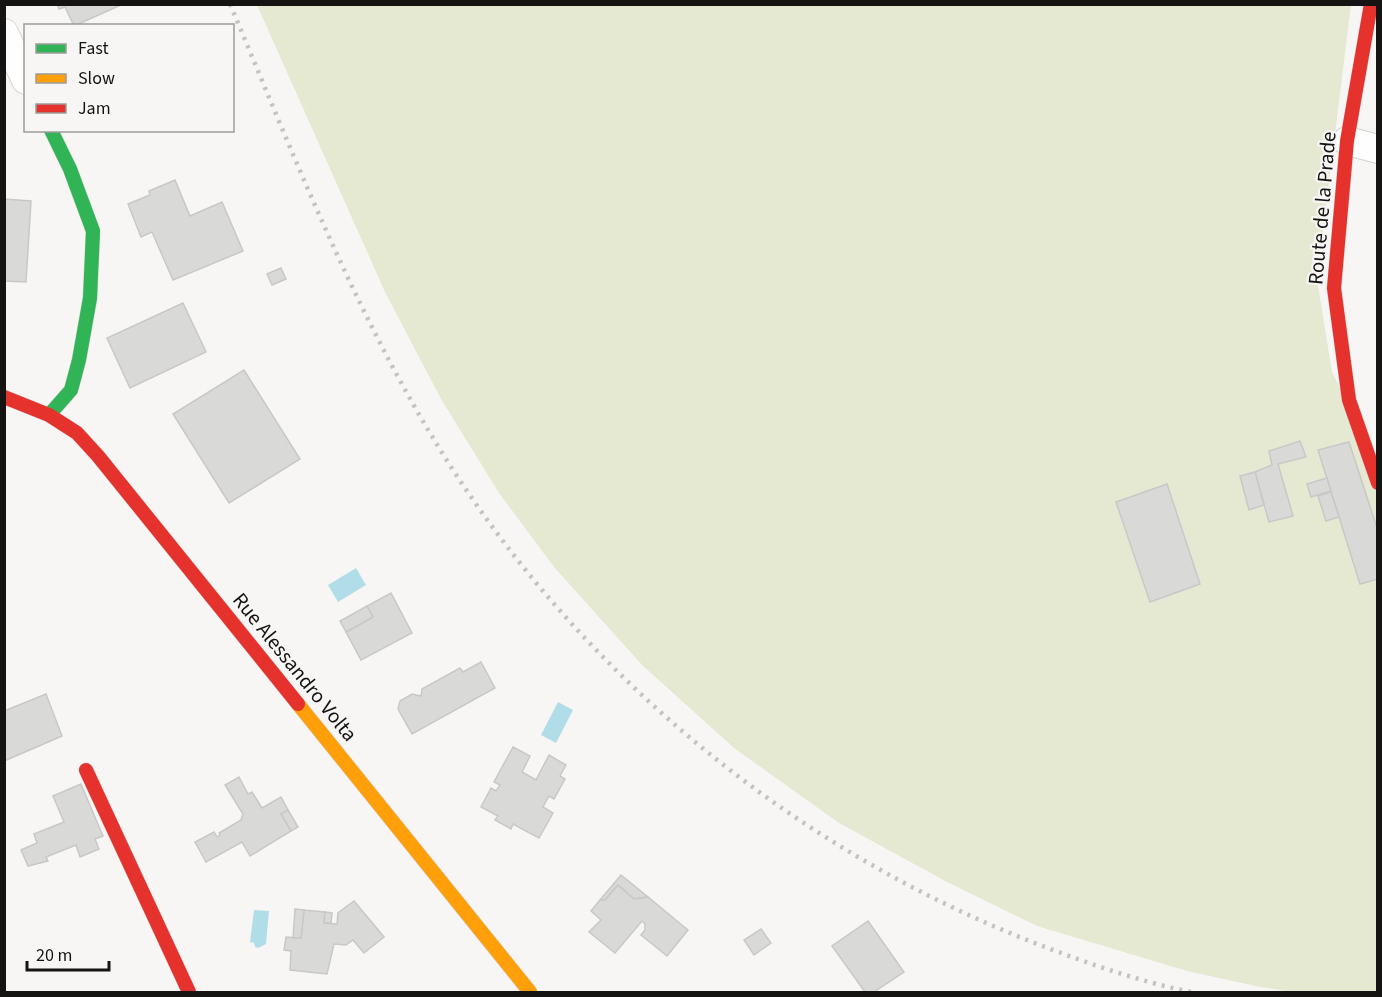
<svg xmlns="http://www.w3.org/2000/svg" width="1382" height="997" font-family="'Source Sans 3',sans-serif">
<rect width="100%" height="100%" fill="#f7f6f5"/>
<path fill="#e5e9d1" d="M257,5H1351L1317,279L1332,372L1377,462V992H1293L1260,987L1187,971L1037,926L947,882L839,823L734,748L642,665L554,567L499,493L441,399L385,292Z"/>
<g fill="#b1dde9">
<path d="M356,568L366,585L338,602L328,585Z"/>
<path d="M558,702L573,710L556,743L541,735Z"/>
<path d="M254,910L269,911L266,944L258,948L255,947L254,943L250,942Z"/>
</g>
<g fill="#d9d9d8" stroke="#c9c8c8" stroke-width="1.5">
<path d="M57,4H123L74,26L65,7L59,9Z"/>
<path d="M175,180L190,216L222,202L243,251L173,280L152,232L141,237L128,204L150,195L149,191Z"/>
<path d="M4,199L31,201L26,282L4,281Z"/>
<path d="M281,268L286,279L272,285L267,274Z"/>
<path d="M183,303L206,352L130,388L107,338Z"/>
<path d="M244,370L300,459L229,503L173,414Z"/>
<path d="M1300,441L1306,457L1278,464L1293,516L1269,522L1255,472L1272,465L1269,451Z"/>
<path d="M1349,442L1378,531V579L1360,584L1318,450Z"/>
<path d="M1255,472L1264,505L1249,510L1240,476Z"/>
<path d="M1327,478L1331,491L1311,497L1307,484Z"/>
<path d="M1167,484L1200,584L1150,602L1116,502Z"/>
<path d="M1331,492L1339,517L1326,521L1318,496Z"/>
<path d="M391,593L412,633L361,660L346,632L373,617L367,606Z"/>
<path d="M367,606L373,617L346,632L340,621Z"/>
<path d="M481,662L495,688L412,734L398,709L400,701L412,694L421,696L422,689L460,668L463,672Z"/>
<path d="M46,694L62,736L4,761V711Z"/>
<path d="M513,747L530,756L522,772L536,780L549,755L566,765L560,776L565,779L554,799L549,796L543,807L553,813L539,838L513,824L511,829L495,820L498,816L481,807L491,788L496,791L500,785L494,782Z"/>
<path d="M239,777L248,794L252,792L262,808L281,797L288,810L281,814L291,831L250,856L242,842L206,862L195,842L214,832L217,837L220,835L219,833L241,820L243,814L225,785Z"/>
<path d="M81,784L103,836L95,839L99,849L80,857L76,845L46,857L48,861L28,866L21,850L37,843L34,834L64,822L53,796Z"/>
<path d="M288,810L298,827L291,831L281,814Z"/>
<path d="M621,875L648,897L634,899L618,885L605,900H600Z"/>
<path d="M618,885L634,899L648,897L688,930L667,956L641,935L645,930V924L642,921L615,953L589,932L601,920L591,911L600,900H605Z"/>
<path d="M354,901L384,937L364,953L353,940L346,945L334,944L327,974L290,970L291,951L284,950L286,937L301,938L304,910L325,912L324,923L337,924L338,913Z"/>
<path d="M295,909L304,910L301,938H293Z"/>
<path d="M325,912L332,913L331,923H324Z"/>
<path d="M868,921L904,972L874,992H865L832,946Z"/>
<path d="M761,929L771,943L754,955L744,940Z"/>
</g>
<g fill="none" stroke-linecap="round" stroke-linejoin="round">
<defs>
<g id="street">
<path d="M4,33L26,80"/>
<path d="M1347,141L1378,149"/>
</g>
<path id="fast" d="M49,415L71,390L79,360L90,298L93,231L70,169L51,130"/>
<path id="slow" d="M298,704L530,992"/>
<g id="jam">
<path d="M1371,4L1347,141L1334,288L1349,400L1378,483"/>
<path d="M4,397L49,415L77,433L98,456L298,704"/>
<path d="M86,770L189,992"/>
</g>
</defs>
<use href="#street" stroke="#d4d3d2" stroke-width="30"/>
<use href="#fast" stroke="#d4d3d2" stroke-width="15"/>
<use href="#slow" stroke="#d4d3d2" stroke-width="15"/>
<use href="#jam" stroke="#d4d3d2" stroke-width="15"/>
<use href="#street" stroke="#fefefe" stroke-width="28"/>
<use href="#fast" stroke="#30b455" stroke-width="14"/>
<use href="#slow" stroke="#ff9f0a" stroke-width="14"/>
<use href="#jam" stroke="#e5322d" stroke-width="14"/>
<path stroke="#c3c3c2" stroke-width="4.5" stroke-dasharray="3 6" stroke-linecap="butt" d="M230,4C292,151 350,301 433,438C570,665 785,845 1032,942C1084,962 1137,981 1191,992"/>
</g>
<g text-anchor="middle" stroke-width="4.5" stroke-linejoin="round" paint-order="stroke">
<g font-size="21" fill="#151413" stroke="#f8f6f4">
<text transform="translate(1322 208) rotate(-85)" y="7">Route de la Prade</text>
<text transform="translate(295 667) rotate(51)" y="7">Rue Alessandro Volta</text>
</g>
</g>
<rect width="1382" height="997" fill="none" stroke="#151413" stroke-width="12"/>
<rect x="24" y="24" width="210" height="108" fill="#f8f6f4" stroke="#9d9c9a" stroke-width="1.5"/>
<rect x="36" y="44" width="30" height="9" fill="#30b455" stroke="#9d9c9a" stroke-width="1.5"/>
<text x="78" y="54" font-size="18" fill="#151413">Fast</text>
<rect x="36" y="74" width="30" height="9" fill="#ff9f0a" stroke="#9d9c9a" stroke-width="1.5"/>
<text x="78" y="84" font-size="18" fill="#151413">Slow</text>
<rect x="36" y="104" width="30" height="9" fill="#e5322d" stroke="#9d9c9a" stroke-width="1.5"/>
<text x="78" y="114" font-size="18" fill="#151413">Jam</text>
<path d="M27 961v9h82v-9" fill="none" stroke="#151413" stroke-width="3"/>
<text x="36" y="961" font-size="18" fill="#151413" stroke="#f8f6f4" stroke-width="4.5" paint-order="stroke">20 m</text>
</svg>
